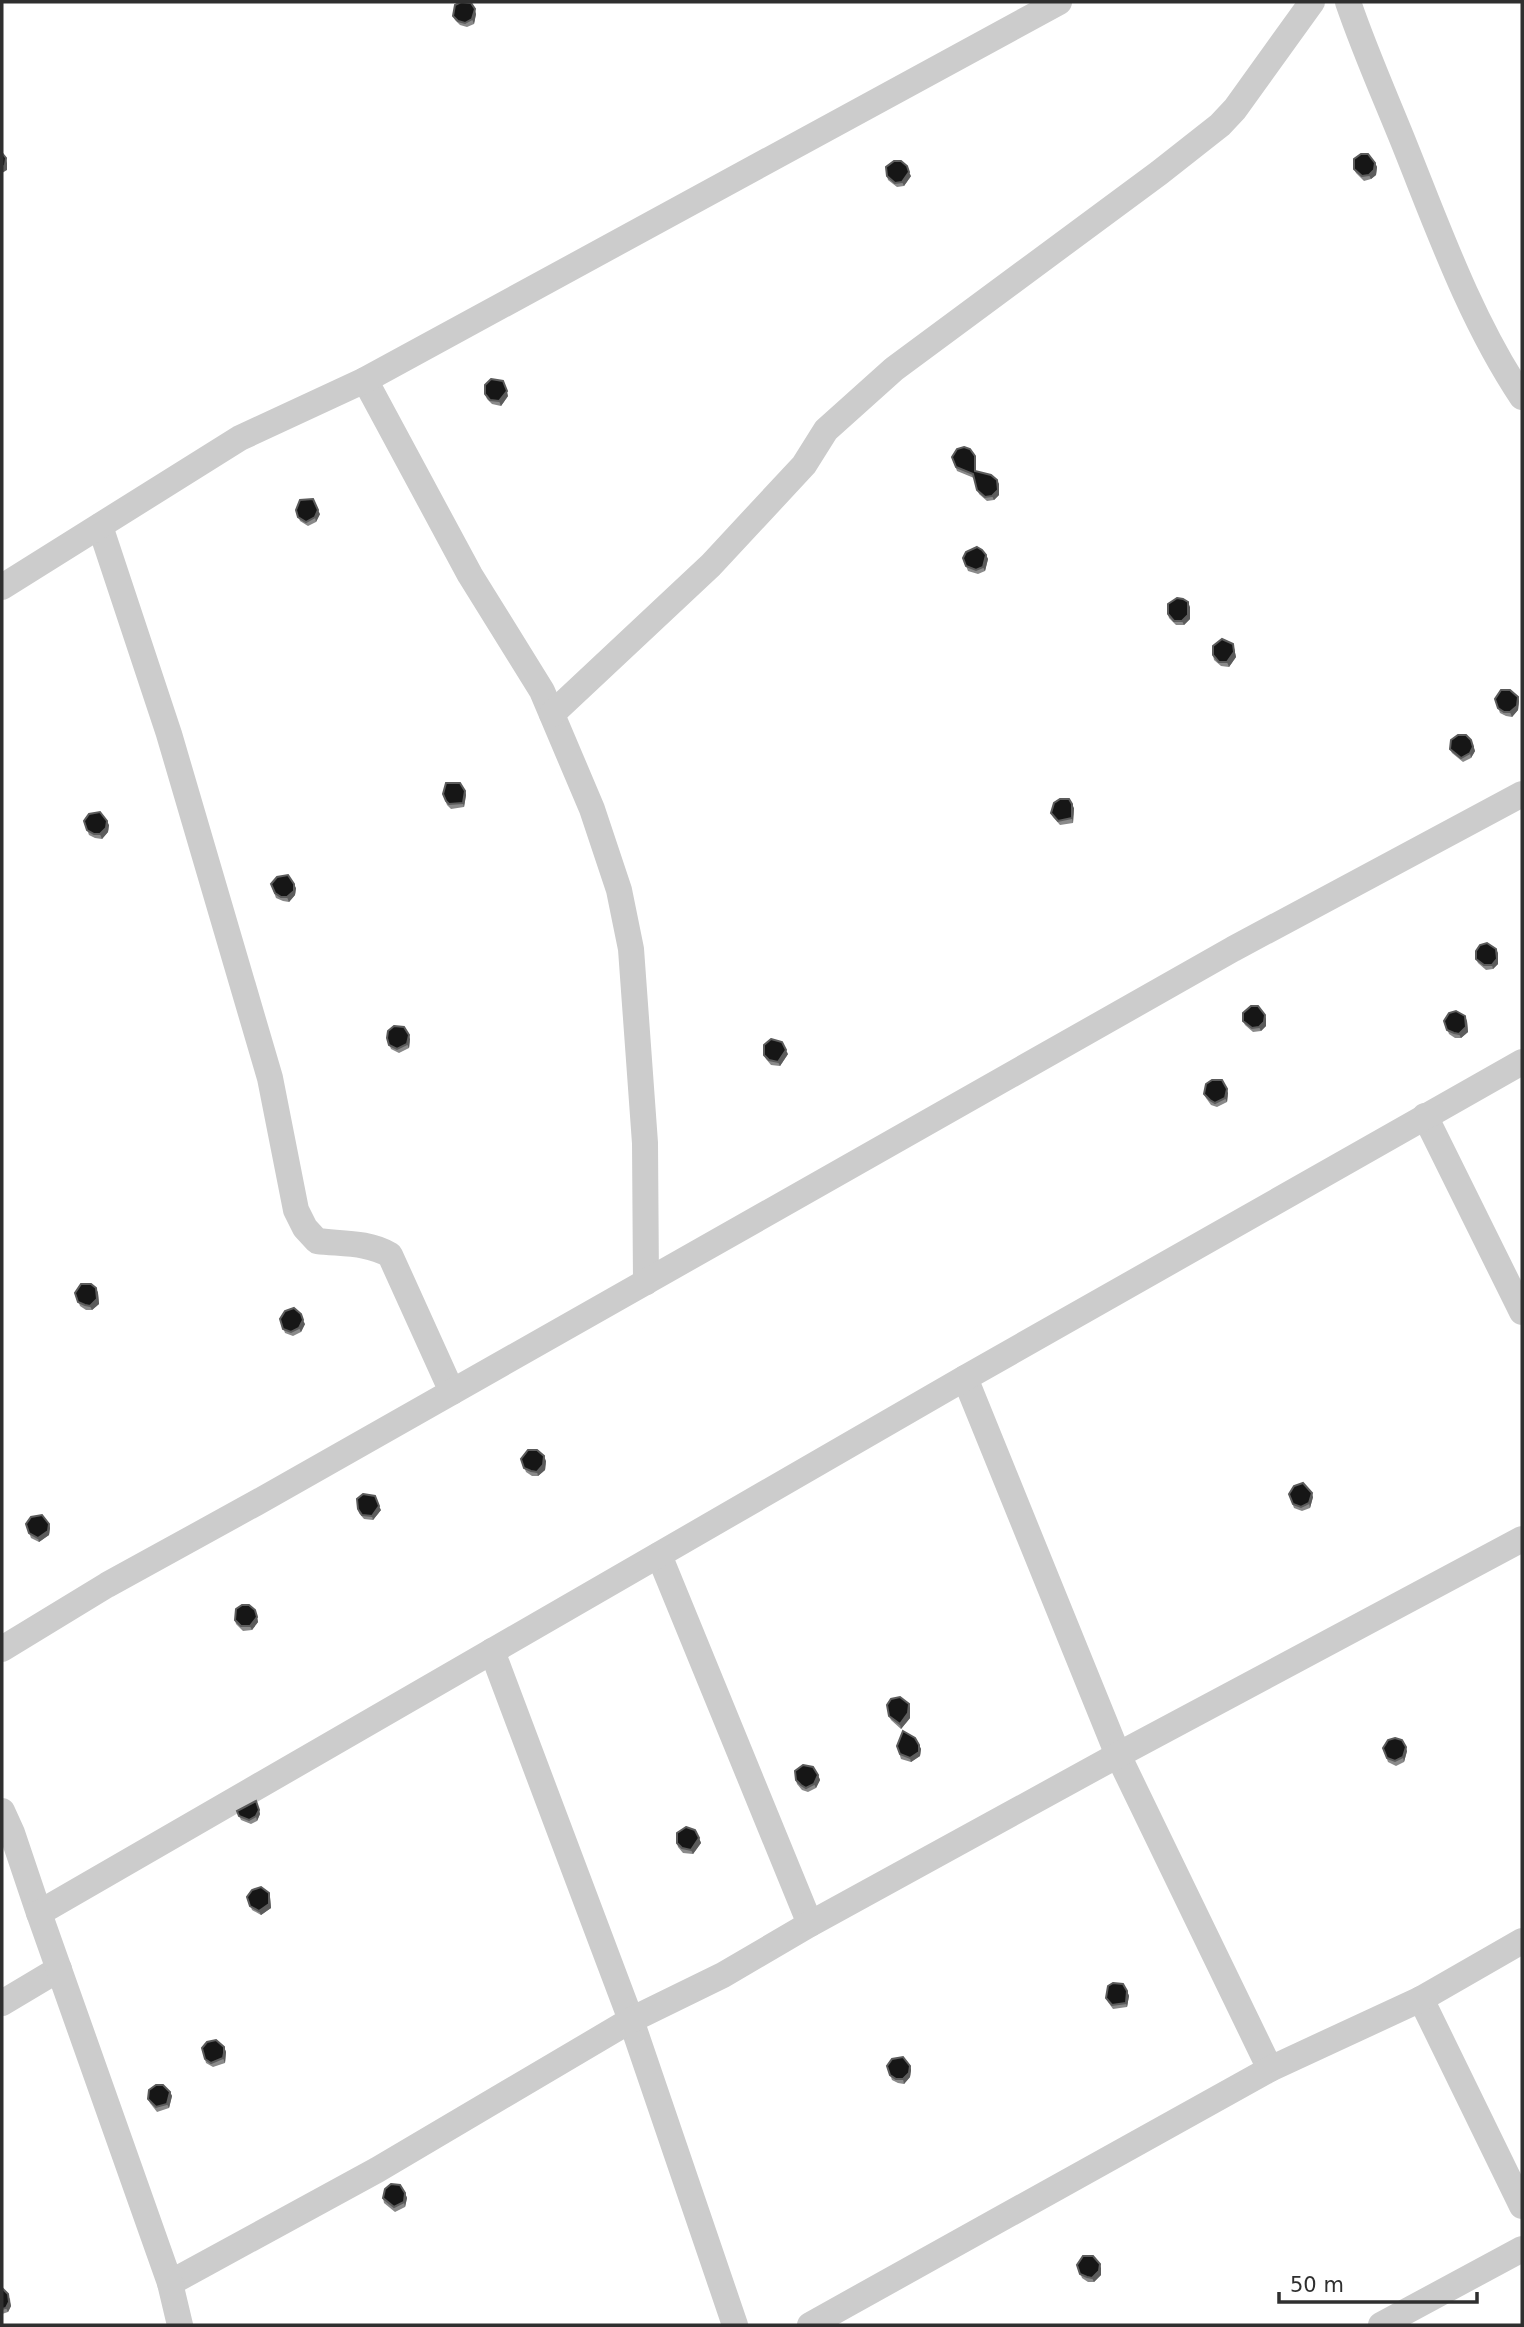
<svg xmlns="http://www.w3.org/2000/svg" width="1524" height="2327" font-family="'DejaVu Sans',sans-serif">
<rect width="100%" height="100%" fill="#fff"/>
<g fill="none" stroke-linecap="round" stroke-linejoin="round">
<g stroke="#ccc" stroke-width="26">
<path d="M1348,2C1364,49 1384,94 1403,141C1438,228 1470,319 1522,397"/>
<path d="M365,380L470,575L542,691L592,809L619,890L631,949L645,1143L646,1282"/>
<path d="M100,526L169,734L270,1078L296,1210L305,1228L317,1241C342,1244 368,1242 390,1255L452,1392"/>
<path d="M2,587L240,438L365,380L1059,2"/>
<path d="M552,714L711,565L804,465L826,430L894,369L1159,173L1220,125L1235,109L1312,2"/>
<path d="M1425,1116L1522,1312"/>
<path d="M965,1378L1118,1755L1270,2069"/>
<path d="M659,1555L810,1924"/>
<path d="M2,1649L107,1585L256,1503L1233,949L1522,794"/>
<path d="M492,1651L631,2020L735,2325"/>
<path d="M2,1811L12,1833L39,1913"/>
<path d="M1421,1999L1522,2206"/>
<path d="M2,2003L59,1969"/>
<path d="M170,2283L377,2170L631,2020L723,1975L810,1924L1118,1755L1522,1539"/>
<path d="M180,2325L170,2283L39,1913L965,1378L1522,1062"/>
<path d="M810,2325L1270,2069L1421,1999L1522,1941"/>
<path d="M1381,2325L1522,2249"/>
</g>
</g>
<g fill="#8a8a8a">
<path d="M476,14L474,24L467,27L460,25L455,20L453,16Z"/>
<path d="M1375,163L1377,167L1376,175L1371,179L1364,181L1356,173L1354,169Z"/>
<path d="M887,176H911L904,186L897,187L888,180Z"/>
<path d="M485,394L508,396L501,406L492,404L487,399Z"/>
<path d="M975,456L976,460V472L999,484V495L994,500L987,501L979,494L974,478L957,471L952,457Z"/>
<path d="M296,510L320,514L316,522L308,526L300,521Z"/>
<path d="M986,555L988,559L985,571L978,574L968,571L963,558Z"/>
<path d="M1190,607V619L1184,625H1176L1169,618L1168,614Z"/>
<path d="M1234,648L1236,657L1229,667L1221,666L1214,660L1213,655Z"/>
<path d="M1518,697L1519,701L1518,710L1512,717L1506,716L1500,713L1495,699Z"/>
<path d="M1473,744L1475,751L1471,758L1463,762L1452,753L1450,749Z"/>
<path d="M465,791L466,795L464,807L451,809L447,805L443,794Z"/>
<path d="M1074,808L1073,823L1060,825L1053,817L1051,813Z"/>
<path d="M84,821L109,825L108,832L102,839L95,838L89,835Z"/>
<path d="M271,884L296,888L295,895L289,902L283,901L276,898Z"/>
<path d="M1498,953V964L1493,969L1486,970L1478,963L1476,959Z"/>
<path d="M1265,1015L1266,1019V1026L1261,1031L1253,1032L1245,1025L1243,1021Z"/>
<path d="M1444,1021H1467L1468,1032L1461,1038H1455L1449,1034Z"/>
<path d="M387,1038L410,1039L409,1048L399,1053L391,1049Z"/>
<path d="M788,1054L780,1066L771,1065L766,1059L764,1055Z"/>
<path d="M1228,1093L1227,1102L1217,1107L1211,1105L1206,1098L1204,1094Z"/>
<path d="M96,1288L98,1293L99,1304L92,1310H86L80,1306L75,1293Z"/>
<path d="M280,1319L305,1324L301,1332L293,1336L285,1333Z"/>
<path d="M521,1459L546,1461L545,1470L538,1476H532L526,1472Z"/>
<path d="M1289,1494L1313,1497L1310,1508L1302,1511L1294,1508Z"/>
<path d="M358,1509L381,1510L373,1520L364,1519L359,1513Z"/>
<path d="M26,1524H49L50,1528L49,1535L39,1542L31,1538Z"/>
<path d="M257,1614L258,1622L252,1630L243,1631L236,1624L235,1620Z"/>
<path d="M909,1704L910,1708V1718L901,1729L891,1720L889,1716Z"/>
<path d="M919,1745L921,1749L920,1756L911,1762L901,1759L897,1746Z"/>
<path d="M1383,1748L1407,1751L1404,1762L1396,1766L1388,1762Z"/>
<path d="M818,1775L820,1780L816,1788L808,1792L802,1790L797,1784L796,1780Z"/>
<path d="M256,1801L260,1814L257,1821L251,1824L241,1820L237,1811Z"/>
<path d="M699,1838L701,1843L693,1854L683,1853L678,1847L677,1843Z"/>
<path d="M269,1893L270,1897L271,1908L261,1915L252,1910L247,1897Z"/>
<path d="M1127,1991L1129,1996L1127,2007L1113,2009L1108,2002L1106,1998Z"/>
<path d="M224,2047L226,2052L225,2063L213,2067L206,2063L205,2059Z"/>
<path d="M887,2066H910L911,2070L910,2077L904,2084L898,2083L892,2080Z"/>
<path d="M170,2092L172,2096L169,2108L157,2112L150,2103L148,2099Z"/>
<path d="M405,2193L407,2198L405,2207L395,2212L384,2203L383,2198Z"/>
<path d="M1077,2265L1101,2268V2275L1094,2282H1088L1082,2278Z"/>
<path d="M2,2288L10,2299L11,2306L8,2312L2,2314Z"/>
</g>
<g fill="#5c5c5c">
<path d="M475,9L476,14L474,24L472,19Z"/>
<path d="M6,158L7,163V170L2,173V168Z"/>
<path d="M1375,163L1377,167L1376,175L1371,179L1369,175Z"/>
<path d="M909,172L911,176L904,186L902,182Z"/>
<path d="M507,391L508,396L501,406L499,401Z"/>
<path d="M997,480L999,484V495L994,500L992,496Z"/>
<path d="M318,510L320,514L316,522L315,517Z"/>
<path d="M986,555L988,559L985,571L983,567Z"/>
<path d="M1188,602L1190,607V619L1184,625L1182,621Z"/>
<path d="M1233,644L1236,657L1229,667L1227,662Z"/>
<path d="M1518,697L1519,701L1518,710L1512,717L1510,712Z"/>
<path d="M1471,740L1475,751L1471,758L1470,753Z"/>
<path d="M465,791L466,795L464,807L463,803Z"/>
<path d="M1072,804L1074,808L1073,823L1072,818Z"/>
<path d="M107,821L109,825L108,832L102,839L100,834Z"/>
<path d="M294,884L296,888L295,895L289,902L287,897Z"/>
<path d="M1496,949L1498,953V964L1493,969L1492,965Z"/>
<path d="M1265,1015L1266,1019V1026L1261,1031L1259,1027Z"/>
<path d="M1465,1016L1467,1021L1468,1032L1461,1038L1459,1034Z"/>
<path d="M409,1035L410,1039L409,1048L407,1044Z"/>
<path d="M786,1050L788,1054L780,1066L778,1062Z"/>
<path d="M1227,1089L1228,1093L1227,1102L1225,1098Z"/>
<path d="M96,1288L98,1293L99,1304L92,1310L90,1306Z"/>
<path d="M303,1320L305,1324L301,1332L299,1328Z"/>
<path d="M544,1456L546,1461L545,1470L538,1476L537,1472Z"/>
<path d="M1312,1493L1313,1497L1310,1508L1309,1503Z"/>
<path d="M379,1506L381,1510L373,1520L372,1516Z"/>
<path d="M49,1524L50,1528L49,1535L39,1542L38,1538Z"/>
<path d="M255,1610L258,1622L252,1630L250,1626Z"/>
<path d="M909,1704L910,1708V1718L901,1729L900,1724Z"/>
<path d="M919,1745L921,1749L920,1756L911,1762L910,1758Z"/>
<path d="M1406,1747L1407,1751L1404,1762L1403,1757Z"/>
<path d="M818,1775L820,1780L816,1788L814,1784Z"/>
<path d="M259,1810L260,1814L257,1821L256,1816Z"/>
<path d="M699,1838L701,1843L693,1854L691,1850Z"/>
<path d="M269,1893L270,1897L271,1908L261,1915L259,1911Z"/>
<path d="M1127,1991L1129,1996L1127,2007L1126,2003Z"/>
<path d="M224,2047L226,2052L225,2063L223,2058Z"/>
<path d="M910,2066L911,2070L910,2077L904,2084L903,2079Z"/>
<path d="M170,2092L172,2096L169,2108L167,2104Z"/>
<path d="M405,2193L407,2198L405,2207L404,2202Z"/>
<path d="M1100,2264L1101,2268V2275L1094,2282L1092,2278Z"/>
<path d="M8,2294L11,2306L8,2312L6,2308Z"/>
</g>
<g fill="#161616" stroke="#5c5c5c" stroke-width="2">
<path d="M461,2L471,3L475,9L472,19L465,23L458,21L453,16L455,5Z"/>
<path d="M2,153L6,158L5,165L2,168Z"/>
<path d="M1361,154H1368L1375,163L1374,170L1369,175L1362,176L1354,169V159Z"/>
<path d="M894,161H901L907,166L909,172L902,182L895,183L887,176L886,167Z"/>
<path d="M491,379L503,381L507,391L499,401L490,400L485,394V385Z"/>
<path d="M964,447L970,449L975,456V471L991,475L997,480L998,490L992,496L985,497L977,490L973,474L956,467L952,457L957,449Z"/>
<path d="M313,499L318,510L315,517L306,522L298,517L296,510L300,500Z"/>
<path d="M977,547L982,550L986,555L983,567L976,570L966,566L963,558L966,552Z"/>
<path d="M1177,598L1183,599L1188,602V615L1182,621H1174L1168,614V604Z"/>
<path d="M1222,639L1233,644L1234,652L1227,662H1219L1213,655V646Z"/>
<path d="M1501,690H1510L1518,697L1517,706L1510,712H1504L1498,708L1495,699Z"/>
<path d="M1458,735H1466L1471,740L1473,747L1470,753L1461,758L1450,749L1451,740Z"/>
<path d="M446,783H460L465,791L463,803L449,804L446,801L443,794Z"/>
<path d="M1060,799H1069L1072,804V818L1058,821L1051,813L1054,803Z"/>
<path d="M100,812L107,821L106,828L100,834H94L87,830L84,821L89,814Z"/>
<path d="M288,875L294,884V891L287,897H281L275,893L271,884L277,877Z"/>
<path d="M1487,943L1496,949L1497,959L1492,965H1484L1476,959V951L1480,945Z"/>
<path d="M1251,1006H1258L1265,1015L1264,1022L1259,1027L1252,1028L1243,1021V1013Z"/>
<path d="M1456,1011L1465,1016L1466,1027L1459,1034L1454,1033L1447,1030L1444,1021L1449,1013Z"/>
<path d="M394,1026L404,1027L409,1035L407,1044L397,1049L389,1045L387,1038L388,1031Z"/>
<path d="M771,1039L782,1042L786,1050L778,1062L769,1060L764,1055V1045Z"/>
<path d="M1212,1080H1222L1227,1089L1225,1098L1215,1103L1210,1100L1204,1094L1206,1084Z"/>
<path d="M81,1284H91L96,1288L97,1299L90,1306L85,1305L78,1302L75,1293Z"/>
<path d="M294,1308L301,1314L303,1320L299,1328L291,1332L283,1329L280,1319L285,1311Z"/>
<path d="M528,1450H537L544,1456L543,1465L537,1472L531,1471L524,1468L521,1459Z"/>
<path d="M1303,1483L1312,1493L1309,1503L1301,1507L1293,1504L1289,1494L1294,1486Z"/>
<path d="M363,1494L375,1496L379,1506L372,1516L362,1515L358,1509L357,1499Z"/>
<path d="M42,1515L49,1524L48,1531L38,1538L29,1533L26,1524L31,1517Z"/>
<path d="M242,1605H249L255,1610L257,1617L250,1626H241L235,1620L236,1609Z"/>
<path d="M900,1697L909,1704L908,1713L900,1724L889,1716L887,1705L891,1699Z"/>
<path d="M903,1731L915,1738L919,1745V1752L910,1758L900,1754L897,1746Z"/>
<path d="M1395,1738L1402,1740L1406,1747L1403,1757L1395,1761L1387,1758L1383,1748L1388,1740Z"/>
<path d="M803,1765L813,1767L818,1775L814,1784L806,1788L801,1785L796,1780L795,1771Z"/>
<path d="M256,1801L259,1810L256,1816L249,1820L239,1816L237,1811Z"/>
<path d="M686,1827L695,1830L699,1838L691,1850L682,1848L677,1843V1833Z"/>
<path d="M261,1887L269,1893V1904L259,1911L250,1906L247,1897L252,1890Z"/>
<path d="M1113,1983L1123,1984L1127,1991L1126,2003L1112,2005L1106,1998L1108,1986Z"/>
<path d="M216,2040L224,2047V2053L223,2058L211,2063L205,2059L202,2048L207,2042Z"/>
<path d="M903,2057L910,2066L909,2073L903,2079H896L890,2075L887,2066L892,2059Z"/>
<path d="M156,2085H163L170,2092L167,2104L156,2107L148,2099L149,2090Z"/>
<path d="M391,2184L400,2185L405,2193L404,2202L394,2207L383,2198L385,2189Z"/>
<path d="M1083,2256H1093L1100,2264L1099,2271L1092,2278L1087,2277L1080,2274L1077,2265Z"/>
<path d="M2,2288L8,2294L9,2302L6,2308L2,2309Z"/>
</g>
<rect width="1524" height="2327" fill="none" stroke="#2f2f2f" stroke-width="7"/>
<path d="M1279 2292v10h198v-10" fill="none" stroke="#2f2f2f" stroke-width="3.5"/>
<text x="1290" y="2292" font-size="21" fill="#2f2f2f" stroke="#ffffff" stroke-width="5" paint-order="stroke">50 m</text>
</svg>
